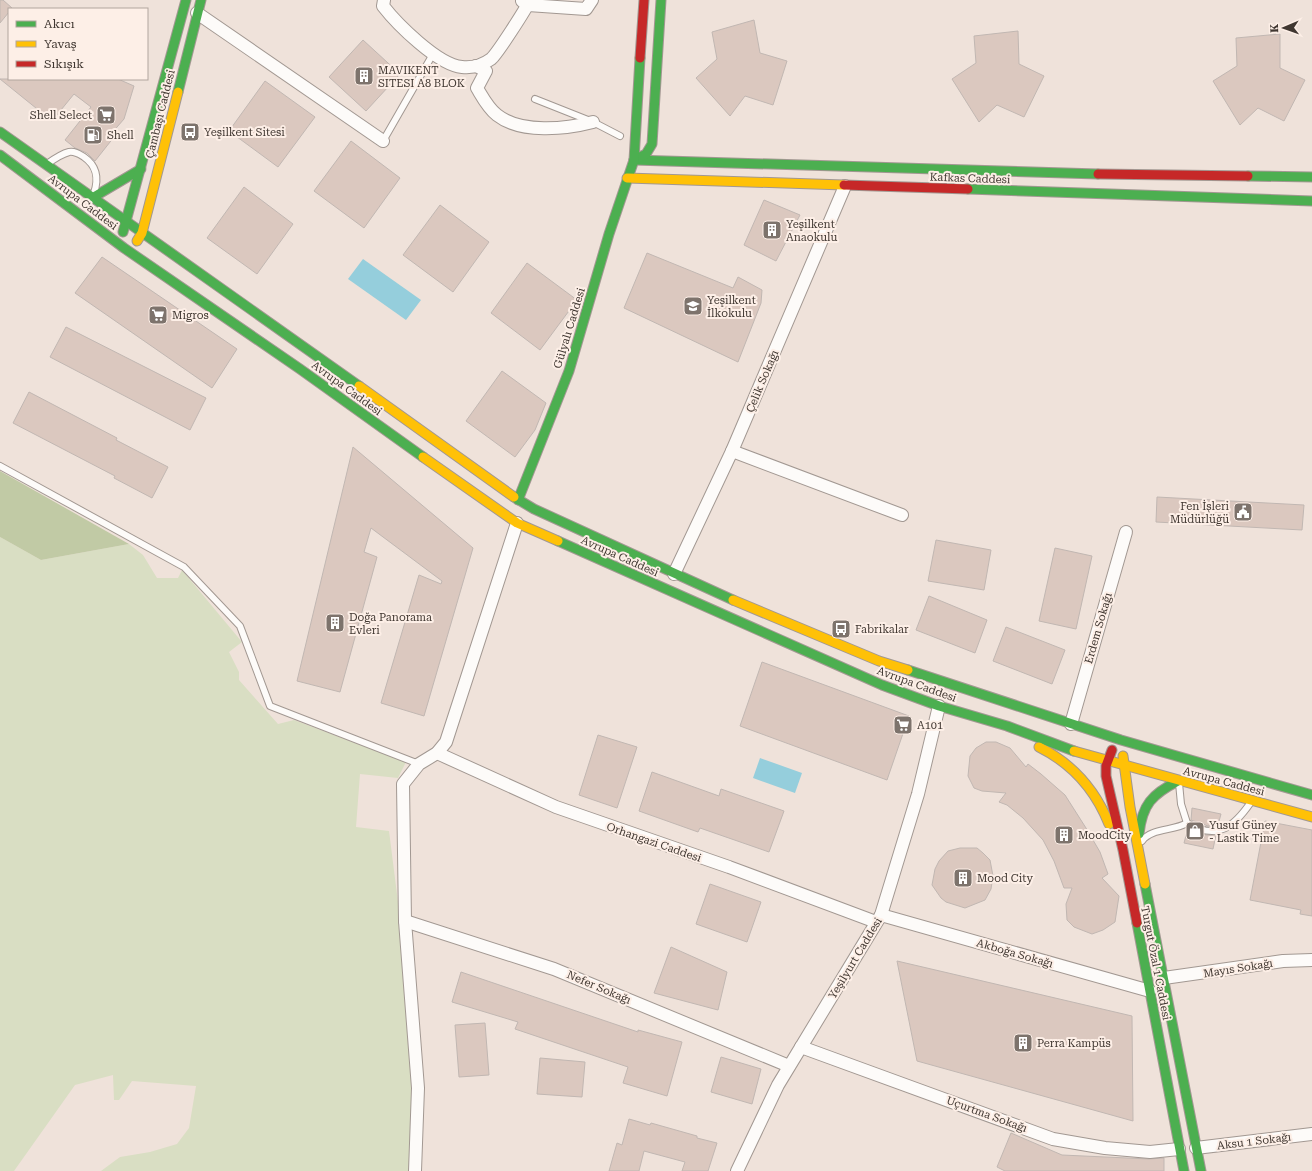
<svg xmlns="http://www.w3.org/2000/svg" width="1312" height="1171" font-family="'Roboto Serif',serif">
<rect width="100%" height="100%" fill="#efe2da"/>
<path fill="#d9dec3" d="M0,537L41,560L129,544L143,555L157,578H178L182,570L242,642L229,652L239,672V680L278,724L294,720L406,762L398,778L360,774L356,827L389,831L400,918L412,1087L410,1171H101L120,1157L150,1152L177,1144L189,1128L196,1086L132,1081L119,1100H114L113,1075L75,1085L14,1171H0Z"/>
<path fill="#c1caa5" d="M0,471L129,544L41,560L0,537Z"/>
<g fill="#95cedc">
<path d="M363,259L421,300L406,320L348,279Z"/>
<path d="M760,758L802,773L795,793L753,778Z"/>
</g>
<g fill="#dbc8bf" stroke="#c1b7b2">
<path d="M0,0H3L12,8L9,9V12L0,23Z"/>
<path d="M754,20L760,53L787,61L773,105L745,96L730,116L696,78L717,59L712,32Z"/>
<path d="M1018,31L1019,64L1044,76L1024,117L997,105L979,122L952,79L976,63L974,36Z"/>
<path d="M1280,34V68L1305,80L1284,121L1258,108L1240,125L1213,81L1237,66L1236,38Z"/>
<path d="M363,40L400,74L366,111L329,77Z"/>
<path d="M0,79H118L134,86L124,119L111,134L114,137L95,161L87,153L75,148L65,140L91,107L74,94L52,121Z"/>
<path d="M265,81L315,117L278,167L229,131Z"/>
<path d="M351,141L400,178L364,228L314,191Z"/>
<path d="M244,187L293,224L257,274L207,238Z"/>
<path d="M764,200L800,215L776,261L744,245Z"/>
<path d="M440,205L489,242L453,292L403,255Z"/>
<path d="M647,253L733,288L738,277L762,290L761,303L738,362L624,308Z"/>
<path d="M102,257L237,349L212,388L75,293Z"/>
<path d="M527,263L577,300L540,350L491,313Z"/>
<path d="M66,327L206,398L190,430L50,357Z"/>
<path d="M502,371L546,403L535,430L515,457L466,421Z"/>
<path d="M29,392L117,438L116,440L168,467L152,498L114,478L115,476L13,423Z"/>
<path d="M353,447L473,548L424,716L381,703L419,575L441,584L442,581L371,528L364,552L377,557L340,692L297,681Z"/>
<path d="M1157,497L1304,505L1302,530L1156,522Z"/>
<path d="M936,540L991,550L984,590L928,581Z"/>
<path d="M1055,548L1092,556L1076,629L1039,621Z"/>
<path d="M929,596L987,620L975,653L916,630Z"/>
<path d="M1006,627L1065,650L1052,684L993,661Z"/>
<path d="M762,662L909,716L887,780L740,726Z"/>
<path d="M598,735L637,747L617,808L579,795Z"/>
<path d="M986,742H996L1010,748L1026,767L1028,764L1041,774L1065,795L1086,828L1100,852L1108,874L1102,878L1119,896L1115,922L1103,930L1092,934L1074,927L1067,920L1066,904L1072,888H1064L1054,861L1043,840L1023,818L1007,805L999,802L1006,793L982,791L974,788L968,776L970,756L976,748Z"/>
<path d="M652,772L719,796L721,789L784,811L769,852L700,828L698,832L639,811Z"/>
<path d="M1192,808L1221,814L1218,825L1208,826L1191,820Z"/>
<path d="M1265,821L1312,830V916L1300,914L1301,910L1250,900Z"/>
<path d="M1188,828L1206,835H1216L1213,849L1184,843Z"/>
<path d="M960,848H977L983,853L990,860L993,876L991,889L985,900L965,908L946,902L941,898L932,885L935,869L939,861L948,851Z"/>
<path d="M710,884L761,902L747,942L696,924Z"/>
<path d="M671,947L727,972L718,1010L654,993Z"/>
<path d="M897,961L1132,1016L1133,1121L917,1061Z"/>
<path d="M461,972L638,1032V1030L682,1042L667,1096L623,1083L628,1067L515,1029L518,1022L452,1002Z"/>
<path d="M485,1023L489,1075L459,1077L455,1025Z"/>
<path d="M721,1057L761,1069L752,1104L711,1092Z"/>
<path d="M540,1058L585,1062L582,1097L537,1094Z"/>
<path d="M629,1119L650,1125L651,1123L697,1136V1138L717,1143L708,1171H682L685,1162L644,1151L639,1171H609L617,1143L622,1145Z"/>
<path d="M1011,1133L1062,1155L1149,1159L1164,1158V1171H1005L997,1167Z"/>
</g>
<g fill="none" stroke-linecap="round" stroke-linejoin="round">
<defs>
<g id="lane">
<path d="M535,99L593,122L620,136"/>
<path d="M383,141L433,54"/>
<path d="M47,164C54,159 61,154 69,152C75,151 79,154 84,157C97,166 99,178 94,193"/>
<path d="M0,466L184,567L240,626L270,706L419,764"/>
<path d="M1179,783L1181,804L1187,823C1217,841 1234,827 1251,802"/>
<path d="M1142,841C1151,828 1174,831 1187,823"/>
</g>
<g id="street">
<path d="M384,0L383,6C397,24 438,65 462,67C472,68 483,65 491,59C497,54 526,9 530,0"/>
<path d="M522,1L528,5L586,9L592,0"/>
<path d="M197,13L383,141"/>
<path d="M476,66L486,71L477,88C483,98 488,108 497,115C521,134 566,129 593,122"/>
<path d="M732,451L902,515"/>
<path d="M674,574L732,451L845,186"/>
<path d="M1071,724L1126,532"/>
<path d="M437,753L556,807L729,867L876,922"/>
<path d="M881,915L1150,991"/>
<path d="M405,921L554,969L789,1066"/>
<path d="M1164,978L1283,961L1312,960"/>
<path d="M801,1047L1053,1139L1105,1148L1150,1152L1179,1149"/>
<path d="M1196,1148L1312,1134"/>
<path d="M415,1171L418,1088L405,921L403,784L419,764L437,753L446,742L517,523"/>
<path d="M737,1171L778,1085L881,915L918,794L939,706"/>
</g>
<g id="fast">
<path d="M178,92L201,0"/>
<path d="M0,132L359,386"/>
<path d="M0,155L124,248L300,369L423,457"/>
<path d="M634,160L1098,174"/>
<path d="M634,160L646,154L652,144L661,0"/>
<path d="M1248,176L1312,177"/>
<path d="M968,189L1312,201"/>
<path d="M92,198L141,169"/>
<path d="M123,232L186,0"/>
<path d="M514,497L534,509L733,600"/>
<path d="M518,500L569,371L609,234L634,160L640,58"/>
<path d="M558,541L882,685L939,706L1007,726L1074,751"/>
<path d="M908,670L1121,740L1312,795"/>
<path d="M1139,834C1142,805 1152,794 1178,781"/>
<path d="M1145,884L1201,1171"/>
<path d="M1137,923L1184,1171"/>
</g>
<g id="slow">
<path d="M627,178L844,185"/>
<path d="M137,241L142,233L178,92"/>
<path d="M359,386L514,497"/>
<path d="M423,457L517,523L558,541"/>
<path d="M733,600L879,661L908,670"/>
<path d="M1039,747C1073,764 1095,789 1109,824"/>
<path d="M1074,751L1312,817"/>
<path d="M1123,756L1130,807L1145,884"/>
</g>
<g id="jam">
<path d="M640,58L644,0"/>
<path d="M1098,174L1248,176"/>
<path d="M844,185L968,189"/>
<path d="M1112,750L1106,766V776L1123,850L1137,923"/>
</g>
</defs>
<use href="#lane" stroke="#a29892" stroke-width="8"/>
<use href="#street" stroke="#a29892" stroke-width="14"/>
<use href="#fast" stroke="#a29892" stroke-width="11"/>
<use href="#slow" stroke="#a29892" stroke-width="11"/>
<use href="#jam" stroke="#a29892" stroke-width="11"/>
<use href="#lane" stroke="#fdfbf9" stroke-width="6"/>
<use href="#street" stroke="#fdfbf9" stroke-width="12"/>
<use href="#fast" stroke="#4caf50" stroke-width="9"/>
<use href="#slow" stroke="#ffc107" stroke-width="9"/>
<use href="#jam" stroke="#c62828" stroke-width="9"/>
</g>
<defs>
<symbol id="building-square" viewBox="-11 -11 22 22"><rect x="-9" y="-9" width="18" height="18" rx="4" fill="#7d736c" stroke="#fdefe7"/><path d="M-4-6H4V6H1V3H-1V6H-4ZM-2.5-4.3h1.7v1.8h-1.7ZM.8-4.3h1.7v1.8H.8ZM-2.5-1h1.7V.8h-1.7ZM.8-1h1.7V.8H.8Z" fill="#fff"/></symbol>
<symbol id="supermarket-square" viewBox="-11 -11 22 22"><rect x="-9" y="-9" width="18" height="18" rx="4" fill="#7d736c" stroke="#fdefe7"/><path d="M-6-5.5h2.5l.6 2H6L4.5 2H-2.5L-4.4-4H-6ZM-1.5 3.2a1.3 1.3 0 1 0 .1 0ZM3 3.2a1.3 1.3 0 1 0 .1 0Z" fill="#fff"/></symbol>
<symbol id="bus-square" viewBox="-11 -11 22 22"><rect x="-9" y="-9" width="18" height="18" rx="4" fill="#7d736c" stroke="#fdefe7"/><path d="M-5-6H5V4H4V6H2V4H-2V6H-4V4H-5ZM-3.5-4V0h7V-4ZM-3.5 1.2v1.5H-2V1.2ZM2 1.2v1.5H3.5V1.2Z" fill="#fff"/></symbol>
<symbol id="fuel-square" viewBox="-11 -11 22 22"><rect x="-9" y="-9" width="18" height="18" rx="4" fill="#7d736c" stroke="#fdefe7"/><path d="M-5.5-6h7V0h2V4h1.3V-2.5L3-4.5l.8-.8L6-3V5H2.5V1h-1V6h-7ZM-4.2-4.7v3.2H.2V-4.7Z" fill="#fff"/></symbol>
<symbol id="school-square" viewBox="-11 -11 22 22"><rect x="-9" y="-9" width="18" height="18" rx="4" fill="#7d736c" stroke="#fdefe7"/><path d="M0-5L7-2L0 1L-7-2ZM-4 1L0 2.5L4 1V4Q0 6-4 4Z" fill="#fff"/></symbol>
<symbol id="civic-square" viewBox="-11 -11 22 22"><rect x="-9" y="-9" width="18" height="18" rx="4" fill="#7d736c" stroke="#fdefe7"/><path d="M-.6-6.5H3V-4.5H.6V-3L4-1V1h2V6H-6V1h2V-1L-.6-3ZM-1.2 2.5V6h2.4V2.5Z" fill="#fff"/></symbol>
<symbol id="shop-square" viewBox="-11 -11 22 22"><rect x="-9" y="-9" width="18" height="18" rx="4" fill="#7d736c" stroke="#fdefe7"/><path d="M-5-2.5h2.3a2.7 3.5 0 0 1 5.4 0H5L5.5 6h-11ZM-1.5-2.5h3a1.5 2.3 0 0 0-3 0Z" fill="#fff"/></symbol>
</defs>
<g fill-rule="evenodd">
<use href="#building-square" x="353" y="65" width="22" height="22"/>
<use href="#supermarket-square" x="95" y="104" width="22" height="22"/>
<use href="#bus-square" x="179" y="121" width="22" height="22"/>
<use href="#fuel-square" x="82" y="124" width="22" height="22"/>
<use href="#building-square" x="761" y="219" width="22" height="22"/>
<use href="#school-square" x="682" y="295" width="22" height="22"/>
<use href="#supermarket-square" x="147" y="304" width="22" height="22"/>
<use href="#civic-square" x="1232" y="501" width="22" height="22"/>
<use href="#building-square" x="324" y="612" width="22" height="22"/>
<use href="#bus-square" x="830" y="618" width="22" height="22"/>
<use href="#supermarket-square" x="892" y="714" width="22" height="22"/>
<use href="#shop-square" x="1184" y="820" width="22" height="22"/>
<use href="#building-square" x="1053" y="824" width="22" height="22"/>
<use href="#building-square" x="952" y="867" width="22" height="22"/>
<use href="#building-square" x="1012" y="1032" width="22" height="22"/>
</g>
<g text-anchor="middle" stroke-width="4" stroke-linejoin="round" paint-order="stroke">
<g font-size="11" fill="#403731" stroke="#fdefe7" text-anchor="start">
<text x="378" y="74">MAVIKENT<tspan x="378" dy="13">SITESI A8 BLOK</tspan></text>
<text x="92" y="119" text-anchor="end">Shell Select</text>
<text x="204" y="136">Yeşilkent Sitesi</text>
<text x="107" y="139">Shell</text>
<text x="786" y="228">Yeşilkent<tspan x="786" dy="13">Anaokulu</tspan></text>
<text x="707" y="304">Yeşilkent<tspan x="707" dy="13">İlkokulu</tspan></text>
<text x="172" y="319">Migros</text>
<text x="1229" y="510" text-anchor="end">Fen İşleri<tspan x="1229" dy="13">Müdürlüğü</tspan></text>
<text x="349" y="621">Doğa Panorama<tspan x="349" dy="13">Evleri</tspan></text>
<text x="855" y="633">Fabrikalar</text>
<text x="917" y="729">A101</text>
<text x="1209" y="829">Yusuf Güney<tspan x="1209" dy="13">- Lastik Time</tspan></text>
<text x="1078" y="839">MoodCity</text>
<text x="977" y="882">Mood City</text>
<text x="1037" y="1047">Perra Kampüs</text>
</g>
<g font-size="11" fill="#403731" stroke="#fdefe7">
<text transform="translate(160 114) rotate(-76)" y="4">Çambaşı Caddesi</text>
<text transform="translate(970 178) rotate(2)" y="4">Kafkas Caddesi</text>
<text transform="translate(83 202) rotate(37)" y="4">Avrupa Caddesi</text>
<text transform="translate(569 328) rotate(-73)" y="4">Gülyalı Caddesi</text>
<text transform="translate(762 381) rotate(-67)" y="4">Çelik Sokağı</text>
<text transform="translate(347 388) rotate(36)" y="4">Avrupa Caddesi</text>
<text transform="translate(620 556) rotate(24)" y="4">Avrupa Caddesi</text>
<text transform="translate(1098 628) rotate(-74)" y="4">Erdem Sokağı</text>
<text transform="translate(917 684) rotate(20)" y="4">Avrupa Caddesi</text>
<text transform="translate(1224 781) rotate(15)" y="4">Avrupa Caddesi</text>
<text transform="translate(654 842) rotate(19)" y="4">Orhangazi Caddesi</text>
<text transform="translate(1015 953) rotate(16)" y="4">Akboğa Sokağı</text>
<text transform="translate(855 958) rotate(-59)" y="4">Yeşilyurt Caddesi</text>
<text transform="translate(1156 963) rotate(79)" y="4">Turgut Özal 1 Caddesi</text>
<text transform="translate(1238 968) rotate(-9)" y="4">Mayıs Sokağı</text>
<text transform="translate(599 987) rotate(23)" y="4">Nefer Sokağı</text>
<text transform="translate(987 1114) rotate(20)" y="4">Uçurtma Sokağı</text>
<text transform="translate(1254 1141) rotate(-7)" y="4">Aksu 1 Sokağı</text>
</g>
</g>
<rect x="8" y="8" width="140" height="72" fill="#fdefe7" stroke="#b1a59e"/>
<rect x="16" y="21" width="20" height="6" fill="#4caf50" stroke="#b1a59e"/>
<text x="44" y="28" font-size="12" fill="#403731">Akıcı</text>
<rect x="16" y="41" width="20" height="6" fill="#ffc107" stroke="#b1a59e"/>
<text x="44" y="48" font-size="12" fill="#403731">Yavaş</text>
<rect x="16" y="61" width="20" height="6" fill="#c62828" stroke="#b1a59e"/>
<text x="44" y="68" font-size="12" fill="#403731">Sıkışık</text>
<g transform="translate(1284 28) rotate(268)" stroke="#fdefe7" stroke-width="3" paint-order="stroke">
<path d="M0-3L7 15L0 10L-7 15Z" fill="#403731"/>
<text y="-6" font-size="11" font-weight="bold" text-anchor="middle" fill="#403731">K</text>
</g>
</svg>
